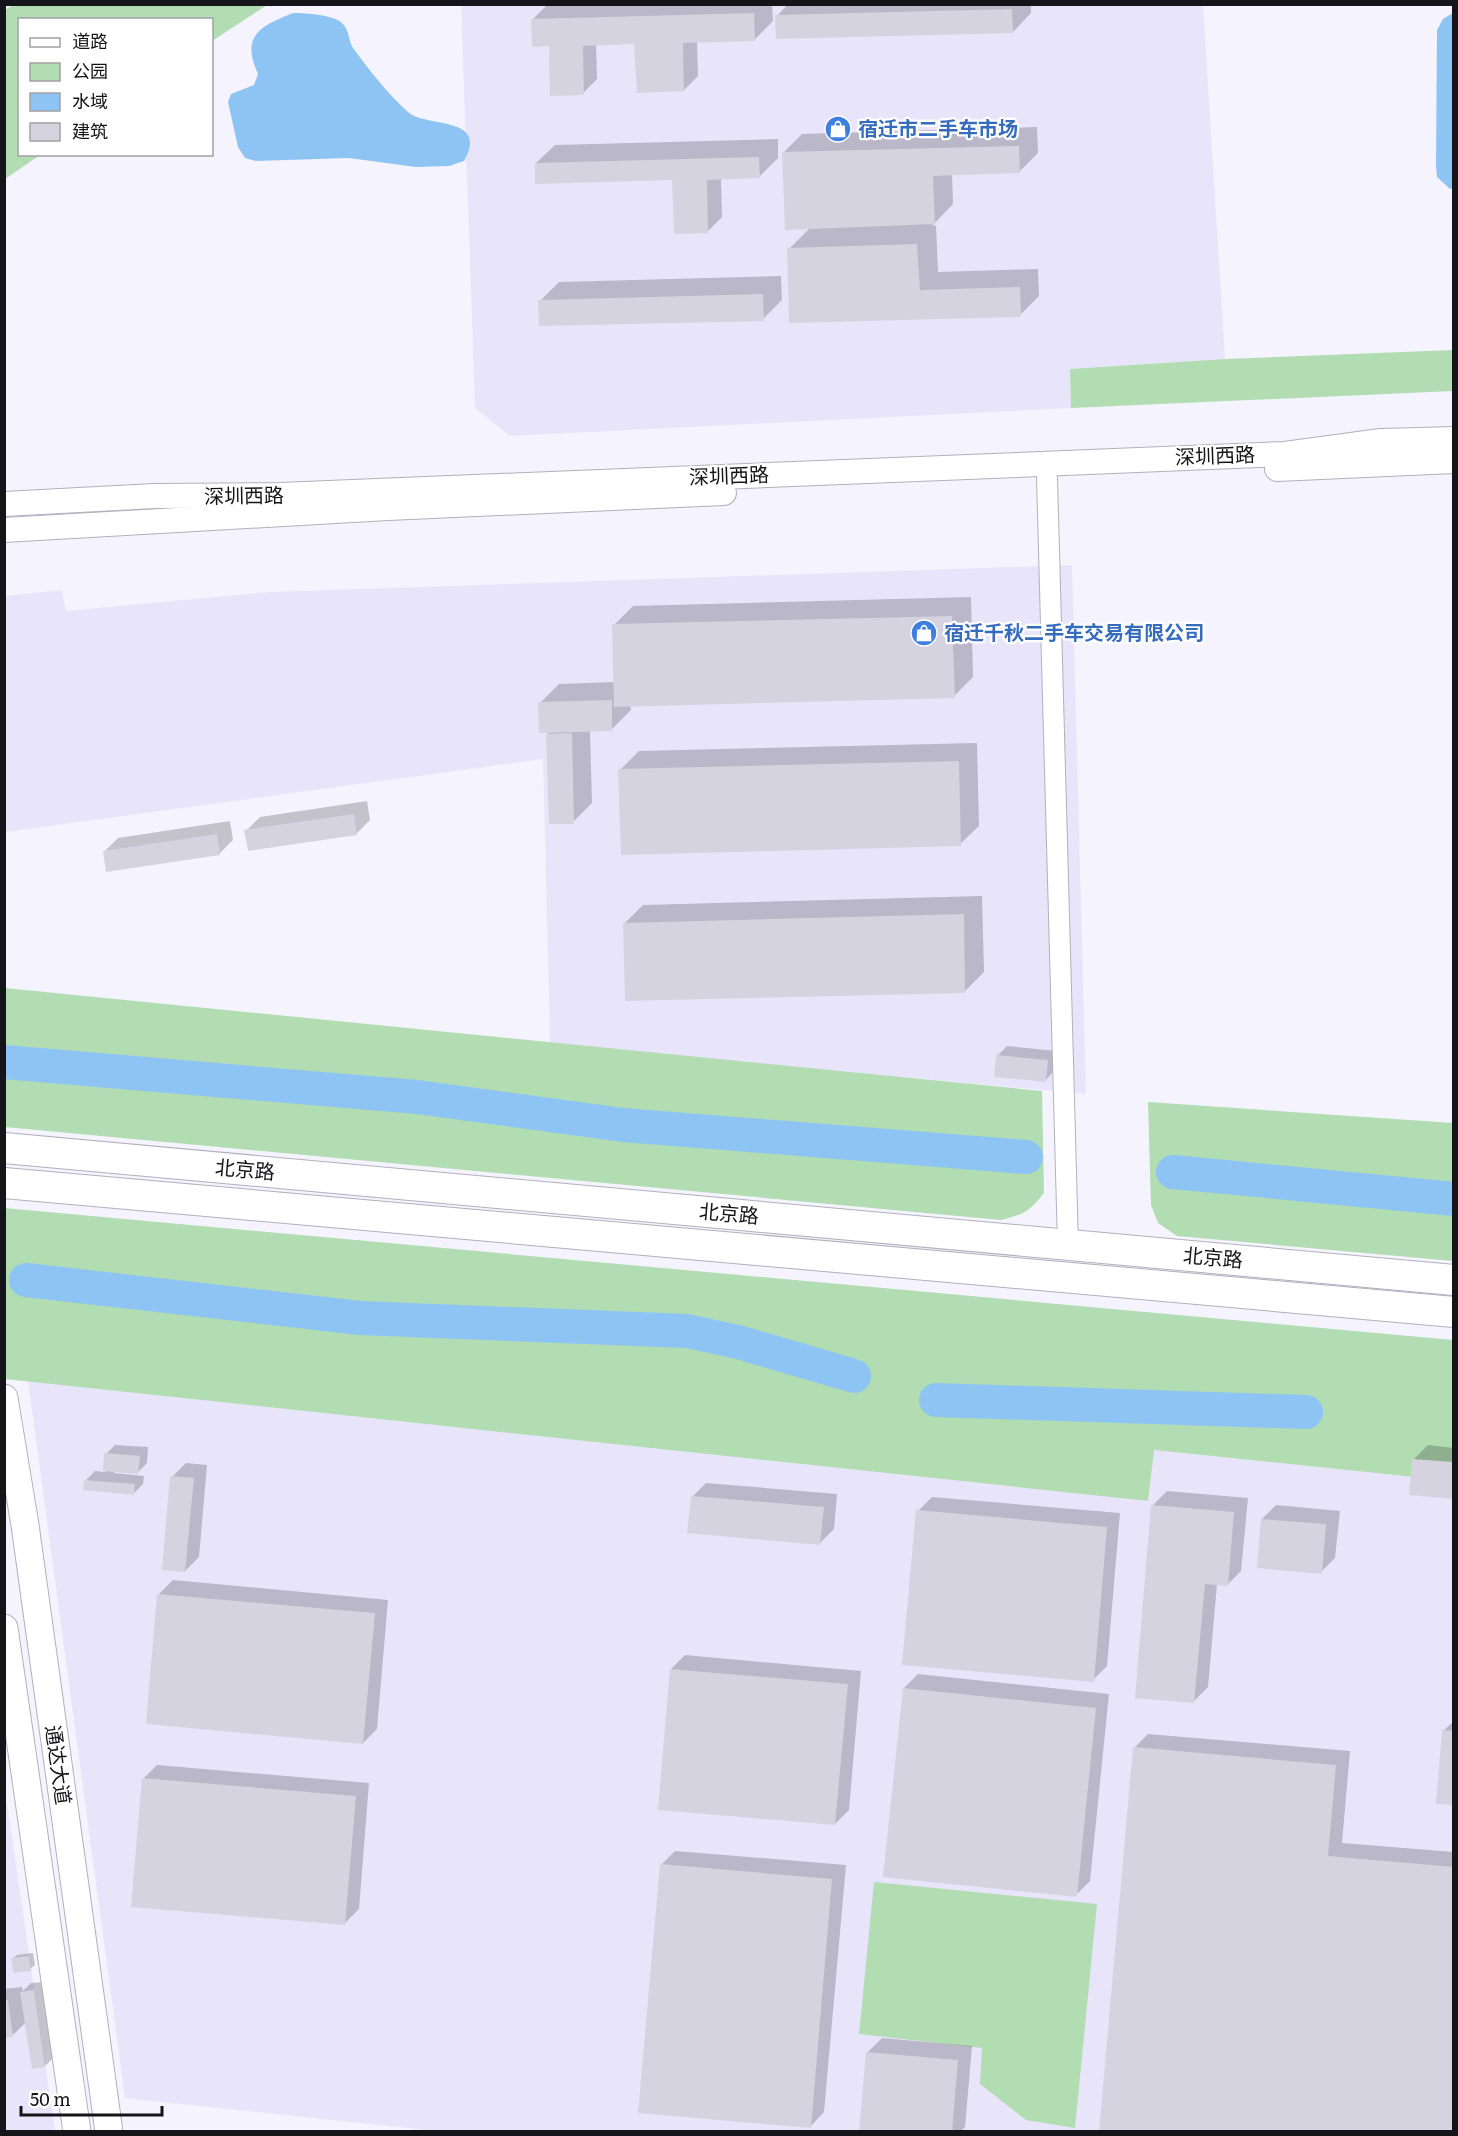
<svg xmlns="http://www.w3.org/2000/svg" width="1458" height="2136" font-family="Literata,'Noto Sans SC',serif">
<rect width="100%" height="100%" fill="#f5f3fe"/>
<g fill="#e8e5fa">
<path d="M461,5H1203L1225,359L1070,369L1071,408L510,436L475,408Z"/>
<path d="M1072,565L1086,1094L550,1044L543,759L5,832L4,596L62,590L66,611L269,592Z"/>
<path d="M28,1381L1148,1501L1153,1450L1453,1481V2131L446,2132L125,2098Z"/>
<path d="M5,1790L55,2131H5Z"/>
</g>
<g fill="#b2dcb2">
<path d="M14,4H267V5L212,41V20H20V154L40,155L5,179V10Z"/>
<path d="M1453,350V391L1071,408L1070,369L1225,359Z"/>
<path d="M5,988L1042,1091L1044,1193C1030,1211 1023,1215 1001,1220L5,1127Z"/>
<path d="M1148,1102L1453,1123V1261L1177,1236L1158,1223L1151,1205Z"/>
<path d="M4,1208L1453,1340V1481L1154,1450L1148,1501L5,1379Z"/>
<path d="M874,1882L1097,1904L1075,2128L1026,2120L980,2084L982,2048L859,2034Z"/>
</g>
<g fill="#8ec4f4">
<path d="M293,13C306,13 333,15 342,23C350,31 348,40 353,48C369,70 388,94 408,112C425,128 490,115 464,161L449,166L416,167L349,158L256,161L245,158L238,147L228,102L231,94L254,85L258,74C240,35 261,26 293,13Z"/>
<path d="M1453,13L1454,188L1450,189L1437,177L1436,165L1437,30L1443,19Z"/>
</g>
<g fill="#0003">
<path d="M548,4H772L773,21L754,40L697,41L698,76L684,90L635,43L596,44L597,79L583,93L532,20Z"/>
<path d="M788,4H1031V13L1013,32L777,16Z"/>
<path d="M1037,127L1038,153L1019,172L952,174L953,204L932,226L936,225L938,272L1038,269L1039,296L1020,315L791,321L789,249L810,228L783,153L802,134Z"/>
<path d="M778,139V158L759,177L721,178L722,217L708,231L674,179L536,163L555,145Z"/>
<path d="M781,276L782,300L763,319L540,301L559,282Z"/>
<path d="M971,597L973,677L954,696L630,705L631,710L612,729L590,730L592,803L573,822L550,823L548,731L540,703L559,684L615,682L614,625L633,606Z"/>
<path d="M977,743L979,826L960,844L620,770L639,751Z"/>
<path d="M367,801L370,820L356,834L246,831L260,817Z"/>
<path d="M230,821L233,840L219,854L104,852L118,838Z"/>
<path d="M982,896L984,972L965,991L624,924L643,905Z"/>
<path d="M1007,1046L1056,1051L1054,1071L1045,1081L998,1055Z"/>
<path d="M115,1445L148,1447L147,1463L138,1472L114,1470V1473L144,1476L143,1484L134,1493L86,1480L95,1471L105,1472L106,1454Z"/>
<path d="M1428,1445L1454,1448V1497L1414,1459Z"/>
<path d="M186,1463L207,1465L199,1557L185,1571L172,1477Z"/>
<path d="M706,1483L837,1494L834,1529L820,1543L692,1497Z"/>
<path d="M1167,1491L1248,1498L1241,1571L1227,1585L1217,1584L1208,1687L1194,1701L1153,1505Z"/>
<path d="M932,1497L1120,1513L1107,1666L1093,1680L918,1511Z"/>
<path d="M1276,1505L1340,1511L1335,1558L1321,1572L1262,1519Z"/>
<path d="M173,1580L388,1600L377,1729L363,1743L159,1594Z"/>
<path d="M685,1655L861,1671L849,1810L835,1824L671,1669Z"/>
<path d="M918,1674L1109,1694L1090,1881L1076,1895L904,1688Z"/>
<path d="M1454,1721V1804L1443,1731Z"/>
<path d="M1148,1734L1350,1751L1342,1843L1454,1852V2132L1134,1748Z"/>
<path d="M157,1765L369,1783L359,1909L345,1923L143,1779Z"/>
<path d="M675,1851L846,1865L824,2112L810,2127L661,1865Z"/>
<path d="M33,1953L35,1965L30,1969L12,1959L17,1955Z"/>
<path d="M43,1982L54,2057L45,2066L26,2022L12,2036L4,2037V1989L22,1987L23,1991L31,1983Z"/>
<path d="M882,2038L972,2046L965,2127L960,2132H861L868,2052Z"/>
</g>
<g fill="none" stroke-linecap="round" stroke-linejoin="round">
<g stroke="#8ec4f4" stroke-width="34">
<path d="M4,1062L417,1097L623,1125L1026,1157"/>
<path d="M1173,1172L1454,1199"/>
<path d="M26,1280L360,1318L687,1331L738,1342L854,1376"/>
<path d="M936,1400L1306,1412"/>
</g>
</g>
<g fill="#d5d3e0">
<path d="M1012,9L1013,33L776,39L775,15Z"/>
<path d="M754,13L755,41L683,43L684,91L637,93L634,44L583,46L584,95L550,96L549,46L532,47L531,19Z"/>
<path d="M1019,146L1020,173L933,176L935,224L785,230L782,152Z"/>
<path d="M759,157L760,178L707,180L708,233L674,234L672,180L535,184V163Z"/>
<path d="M917,244L920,290L1020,287L1021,317L789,323L787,248Z"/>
<path d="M763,294L764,321L539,326L538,300Z"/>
<path d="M952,616L955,698L614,707L612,624Z"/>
<path d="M612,700V731L539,733L538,702Z"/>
<path d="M572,733L574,824H549L546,734Z"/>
<path d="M959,761L961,846L621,855L618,769Z"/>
<path d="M354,814L357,835L248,851L244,830Z"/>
<path d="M217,834L220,855L106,872L103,851Z"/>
<path d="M964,914L965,993L625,1001L623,923Z"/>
<path d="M996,1055L1048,1060L1046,1082L994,1077Z"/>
<path d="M104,1453L140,1456L138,1474L103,1471Z"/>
<path d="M1412,1459L1454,1462V1499L1409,1495Z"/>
<path d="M170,1476L194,1478L185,1572L162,1570Z"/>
<path d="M84,1480L135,1484L134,1495L83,1490Z"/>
<path d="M691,1496L824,1507L820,1545L687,1533Z"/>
<path d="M1151,1505L1234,1512L1228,1586L1205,1584L1194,1703L1135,1698Z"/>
<path d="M916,1510L1107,1527L1094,1682L902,1665Z"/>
<path d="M1261,1519L1326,1524L1322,1574L1257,1568Z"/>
<path d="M157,1594L375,1613L363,1744L146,1724Z"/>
<path d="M670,1669L848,1684L835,1825L658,1810Z"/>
<path d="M903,1688L1096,1708L1077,1897L883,1877Z"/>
<path d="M1442,1730L1454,1731V1805L1436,1804Z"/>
<path d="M1133,1747L1336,1765L1328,1856L1454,1867V2132H1099Z"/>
<path d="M142,1778L356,1796L345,1925L131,1907Z"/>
<path d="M660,1864L832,1879L811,2128L638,2113Z"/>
<path d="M29,1956L31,1971L13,1973L11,1958Z"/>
<path d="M34,1990L45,2067L32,2069L20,1992Z"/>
<path d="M4,2000H8L13,2037L4,2038Z"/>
<path d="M866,2052L958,2060L952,2132H859Z"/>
</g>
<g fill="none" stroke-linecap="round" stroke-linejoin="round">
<defs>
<path id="minor" d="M1047,478L1068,1245"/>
<g id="tertiary">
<path d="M1277,469L1454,461"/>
<path d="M4,504L154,496L280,495L1285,454L1381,441L1454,439"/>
<path d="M4,530L388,508L724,493"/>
</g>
<g id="secondary">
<path d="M4,1398L25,1525L109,2132"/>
<path d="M4,1628L77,2132"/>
</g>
<g id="primary">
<path d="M4,1148L1454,1280"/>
<path d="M4,1183L1454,1312"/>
</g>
</defs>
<use href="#minor" stroke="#b2b0bd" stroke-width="22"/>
<use href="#tertiary" stroke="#b2b0bd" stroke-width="26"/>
<use href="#secondary" stroke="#b2b0bd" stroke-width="29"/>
<use href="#primary" stroke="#b2b0bd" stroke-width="32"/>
<use href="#minor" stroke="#fff" stroke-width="20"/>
<use href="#tertiary" stroke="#fff" stroke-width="24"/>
<use href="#secondary" stroke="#fff" stroke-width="27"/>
<use href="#primary" stroke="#fff" stroke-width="30"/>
</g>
<defs>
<symbol id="shop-disc" viewBox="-11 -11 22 22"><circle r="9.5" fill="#3f7fe0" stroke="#fff"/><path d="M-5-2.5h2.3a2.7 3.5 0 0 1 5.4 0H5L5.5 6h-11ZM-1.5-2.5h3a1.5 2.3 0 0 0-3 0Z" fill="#fff"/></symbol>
</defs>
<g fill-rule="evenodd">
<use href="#shop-disc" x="823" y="114" width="30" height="30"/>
<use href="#shop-disc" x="909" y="618" width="30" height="30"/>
</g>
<g text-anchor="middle" stroke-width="4.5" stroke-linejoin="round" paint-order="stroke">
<g font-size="20" font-weight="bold" fill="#366cbe" stroke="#fff" text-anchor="start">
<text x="858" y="136">宿迁市二手车市场</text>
<text x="944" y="640">宿迁千秋二手车交易有限公司</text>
</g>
<g font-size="20" fill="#151519" stroke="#fff">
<text transform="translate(1215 456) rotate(-2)" y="7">深圳西路</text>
<text transform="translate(729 476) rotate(-2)" y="7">深圳西路</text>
<text transform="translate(244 496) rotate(-1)" y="7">深圳西路</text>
<text transform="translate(245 1170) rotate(5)" y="7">北京路</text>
<text transform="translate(729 1214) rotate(5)" y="7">北京路</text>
<text transform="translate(1213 1258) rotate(5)" y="7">北京路</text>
<text transform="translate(58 1765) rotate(82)" y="7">通达大道</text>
</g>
</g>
<rect width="1458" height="2136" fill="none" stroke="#151519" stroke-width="12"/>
<rect x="18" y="18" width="195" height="138" fill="#ffffff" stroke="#a1a1a3" stroke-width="1.5"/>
<rect x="30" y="38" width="30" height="9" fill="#ffffff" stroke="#a1a1a3" stroke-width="1.5"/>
<text x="72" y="48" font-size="18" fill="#151519">道路</text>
<rect x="30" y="63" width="30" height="18" fill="#b2dcb2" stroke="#a1a1a3" stroke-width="1.5"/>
<text x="72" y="78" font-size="18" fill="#151519">公园</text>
<rect x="30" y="93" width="30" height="18" fill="#8ec4f4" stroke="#a1a1a3" stroke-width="1.5"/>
<text x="72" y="108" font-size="18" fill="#151519">水域</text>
<rect x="30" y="123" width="30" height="18" fill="#d5d3e0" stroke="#a1a1a3" stroke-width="1.5"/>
<text x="72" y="138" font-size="18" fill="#151519">建筑</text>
<path d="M21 2106v9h141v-9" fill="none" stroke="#151519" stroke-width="3"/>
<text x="30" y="2106" font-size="18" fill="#151519" stroke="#ffffff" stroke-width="4.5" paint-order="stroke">50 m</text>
</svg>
